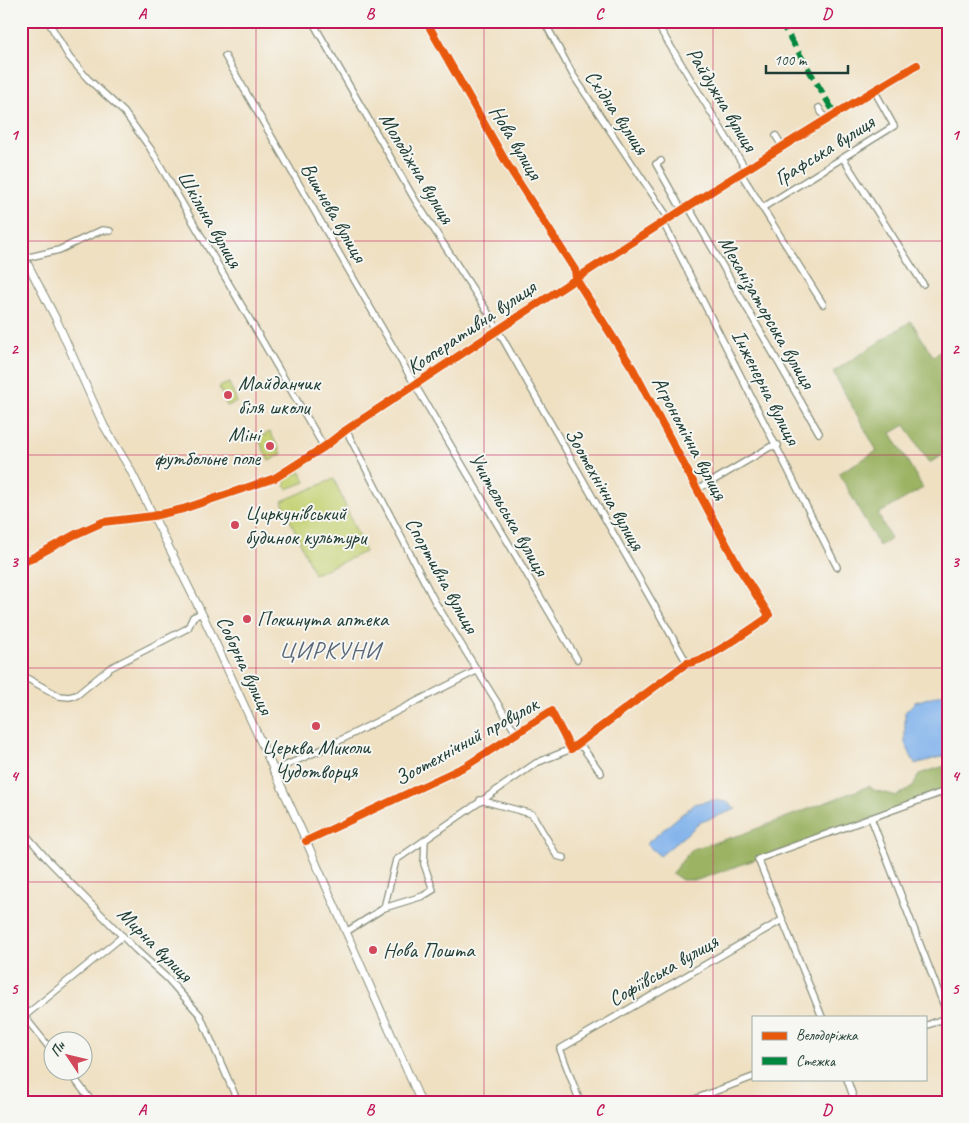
<svg xmlns="http://www.w3.org/2000/svg" width="969" height="1123" font-family="Caveat,sans-serif">
<rect width="100%" height="100%" fill="#f6f6f2"/>
<filter id="ink" filterUnits="userSpaceOnUse"><feTurbulence type="fractalNoise" baseFrequency=".02" numOctaves="2"/><feDisplacementMap in="SourceGraphic" scale="10" xChannelSelector="R" yChannelSelector="G"/><feConvolveMatrix kernelMatrix="1 2 1 2 8 2 1 2 1" color-interpolation-filters="sRGB"/></filter>
<filter id="wash" filterUnits="userSpaceOnUse"><feTurbulence type="fractalNoise" baseFrequency=".0096" numOctaves="4" result="noise"/><feDisplacementMap in="SourceGraphic" scale="20" xChannelSelector="R" yChannelSelector="G"/><feGaussianBlur stdDeviation="1.12" result="paint"/><feColorMatrix in="noise" values="0 0 0 0 0 0 0 0 0 0 0 0 0 0 0 0 0 1.4 0 .05"/><feComposite in="paint" operator="in"/></filter>
<g filter="url(#wash)">
<rect width="100%" height="100%" fill="#efe0c2"/>
<g fill="#c4d172" stroke="#728753">
<path d="M229,383L237,402L227,406L219,387Z"/>
<path d="M270,432L282,454L269,461L258,438Z"/>
<path d="M301,472L305,482L287,489L283,479Z"/>
<path d="M334,479L365,552L314,574L282,501Z"/>
</g>
<g fill="#9bb364" stroke="#5d784c">
<path d="M911,321L933,356L948,347V452L929,463L905,425L891,433L923,488L878,514L891,539L879,546L839,473L877,451L833,372Z"/>
<path d="M948,765V792L697,880H682L672,873L692,849L740,835L869,786L874,790L896,796L913,787L919,774Z"/>
</g>
<g fill="#7fb1eb" stroke="#4f7790">
<path d="M948,692V755L915,764L905,743V712L915,702Z"/>
<path d="M712,800L727,802L736,809L701,822L660,856L646,844L694,804Z"/>
</g>
</g>
<g filter="url(#ink)">
<g fill="none" stroke-linecap="round" stroke-linejoin="round">
<defs>
<g id="minor">
<path d="M48,21L69,57L88,79L124,112L150,148L324,447"/>
<path d="M312,21L415,200L487,311L687,663"/>
<path d="M544,21L573,75L669,219"/>
<path d="M655,21L745,168"/>
<path d="M225,56L415,385L577,659"/>
<path d="M819,108L826,120"/>
<path d="M776,136L782,146"/>
<path d="M843,158L923,284"/>
<path d="M661,161L656,164L682,210"/>
<path d="M740,172L823,304"/>
<path d="M688,206L819,433"/>
<path d="M762,208L894,126L874,90"/>
<path d="M663,222L837,567"/>
<path d="M21,259L59,250L102,230L110,231"/>
<path d="M346,430L435,602L516,733"/>
<path d="M695,486L701,487L711,482L770,447L778,445"/>
<path d="M21,564L74,535L103,522L153,516L183,509L275,478L324,447L346,430C535,306 722,180 917,65"/>
<path d="M21,675L59,696L69,697L77,695L110,668L188,628L193,617L202,613"/>
<path d="M576,745L583,748L601,773"/>
<path d="M273,771L323,749L478,670"/>
<path d="M480,800L532,814L557,856L564,858"/>
<path d="M871,818L944,1006L948,1021"/>
<path d="M21,829L47,859L136,950L167,978L200,1015L238,1102"/>
<path d="M306,841L466,766L551,711L571,749L687,663C706,662 748,631 766,619L769,615L738,566L633,369L576,279L575,270L507,164L426,21"/>
<path d="M384,908L423,896L433,890L424,864L425,840"/>
<path d="M346,932L384,908L396,860L536,763L571,749"/>
<path d="M24,1016L52,1051"/>
<path d="M822,1017L758,859L948,790"/>
<path d="M21,1019L123,936"/>
<path d="M925,1026L948,1017"/>
<path d="M68,1070L92,1102"/>
<path d="M847,1079L855,1102"/>
<path d="M580,1102L560,1049L782,920"/>
<path d="M687,1102L753,1077"/>
</g>
<path id="tertiary" d="M21,251L57,321L104,426L130,469L204,618L300,827L421,1102"/>
</defs>
<use href="#minor" stroke="#878e7b" stroke-width="8"/>
<use href="#tertiary" stroke="#878e7b" stroke-width="9"/>
<use href="#minor" stroke="#fff" stroke-width="5.5"/>
<use href="#tertiary" stroke="#fff" stroke-width="7"/>
<path stroke="#00873e" stroke-width="6" stroke-dasharray="12 6" stroke-linecap="butt" d="M780,21L835,114"/>
<defs>
<g id="cycleway">
<path d="M21,564L74,535L103,522L153,516L183,509L275,478L324,447L346,430C535,306 722,180 917,65"/>
<path d="M306,841L466,766L551,711L571,749L687,663C706,662 748,631 766,619L769,615L738,566L633,369L576,279L575,270L507,164L426,21"/>
</g>
</defs>
<use href="#cycleway" stroke="#f6f6f2" stroke-width="11"/>
<use href="#cycleway" stroke="#e8590c" stroke-width="8"/>
</g>
</g>
<path fill="none" stroke="#c2185b" stroke-width="1" stroke-opacity="0.55" d="M256,21V1102M484,21V1102M713,21V1102M21,241H948M21,455H948M21,668H948M21,882H948"/>
<g fill="#d1495b" stroke="#f6f6f2" stroke-width="2">
<circle cx="228" cy="395" r="5"/>
<circle cx="270" cy="446" r="5"/>
<circle cx="235" cy="525" r="5"/>
<circle cx="247" cy="619" r="5"/>
<circle cx="316" cy="726" r="5"/>
<circle cx="373" cy="950" r="5"/>
</g>
<g text-anchor="middle" stroke-width="4" stroke-linejoin="round" paint-order="stroke">
<g font-size="21" fill="#1f3d34" stroke="#f6f6f2">
<text transform="translate(722 99) rotate(59)" y="7">Райдужна вулиця</text>
<text transform="translate(617 112) rotate(56)" y="7">Східна вулиця</text>
<text transform="translate(516 142) rotate(59)" y="7">Нова вулиця</text>
<text transform="translate(824 150) rotate(-32)" y="7">Графська вулиця</text>
<text transform="translate(417 168) rotate(59)" y="7">Молодіжна вулиця</text>
<text transform="translate(334 212) rotate(60)" y="7">Вишнева вулиця</text>
<text transform="translate(210 219) rotate(60)" y="7">Шкільна вулиця</text>
<text transform="translate(767 312) rotate(60)" y="7">Механізаторська вулиця</text>
<text transform="translate(471 327) rotate(-34)" y="7">Кооперативна вулиця</text>
<text transform="translate(766 387) rotate(63)" y="7">Інженерна вулиця</text>
<text transform="translate(690 438) rotate(62)" y="7">Агрономічна вулиця</text>
<text transform="translate(605 489) rotate(60)" y="7">Зоотехнічна вулиця</text>
<text transform="translate(509 514) rotate(60)" y="7">Учительська вулиця</text>
<text transform="translate(442 575) rotate(61)" y="7">Спортивна вулиця</text>
<text transform="translate(245 665) rotate(65)" y="7">Соборна вулиця</text>
<text transform="translate(466 741) rotate(-29)" y="7">Зоотехнічний провулок</text>
<text transform="translate(155 944) rotate(45)" y="7">Мирна вулиця</text>
<text transform="translate(663 970) rotate(-30)" y="7">Софіївська вулиця</text>
</g>
<g font-size="21" fill="#1f3d34" stroke="#f6f6f2" text-anchor="start">
<text x="238" y="390">Майданчик<tspan x="238" dy="24">біля школи</tspan></text>
<text x="260" y="441" text-anchor="end">Міні<tspan x="260" dy="24">футбольне поле</tspan></text>
<text x="245" y="520">Циркунівський<tspan x="245" dy="24">будинок культури</tspan></text>
<text x="257" y="626">Покинута аптека</text>
<text x="316" y="754" text-anchor="middle">Церква Миколи<tspan x="316" dy="24">Чудотворця</tspan></text>
<text x="383" y="957">Нова Пошта</text>
</g>
<g font-size="24" letter-spacing="1" fill="#5a6879" stroke="#f6f6f2">
<text x="330" y="658">ЦИРКУНИ</text>
</g>
</g>
<rect width="969" height="1123" fill="none" stroke="#f6f6f2" stroke-width="55"/>
<rect x="752" y="1016" width="175" height="65" fill="#f6f6f2" stroke="#a0aca6"/>
<rect x="762" y="1032" width="25" height="8" fill="#e8590c" stroke="#a0aca6"/>
<text x="796" y="1040" font-size="15" fill="#1f3d34">Велодоріжка</text>
<rect x="762" y="1057" width="25" height="8" fill="#00873e" stroke="#a0aca6"/>
<text x="796" y="1066" font-size="15" fill="#1f3d34">Стежка</text>
<g transform="translate(68 1056) rotate(305)"><circle r="24" fill="#f6f6f2" stroke="#a0aca6"/>
<path d="M0-4L9 19L0 12L-9 19Z" fill="#d1495b"/>
<text y="-8" font-size="14" font-weight="bold" text-anchor="middle" fill="#1f3d34">Пн</text>
</g>
<path d="M766 65v8h82v-8" fill="none" stroke="#1f3d34" stroke-width="2.5"/>
<text x="774" y="65" font-size="15" fill="#1f3d34" stroke="#f6f6f2" stroke-width="4" paint-order="stroke">100 m</text>
<rect x="28" y="28" width="914" height="1068" fill="none" stroke="#c2185b" stroke-width="2"/>
<g font-size="16" text-anchor="middle" font-weight="bold" fill="#c2185b">
<text x="142" y="19">A</text>
<text x="370" y="19">B</text>
<text x="599" y="19">C</text>
<text x="827" y="19">D</text>
<text x="14" y="140">1</text>
<text x="955" y="140">1</text>
<text x="14" y="354">2</text>
<text x="955" y="354">2</text>
<text x="14" y="567">3</text>
<text x="955" y="567">3</text>
<text x="14" y="781">4</text>
<text x="955" y="781">4</text>
<text x="14" y="994">5</text>
<text x="955" y="994">5</text>
<text x="142" y="1115">A</text>
<text x="370" y="1115">B</text>
<text x="599" y="1115">C</text>
<text x="827" y="1115">D</text>
</g>
</svg>
